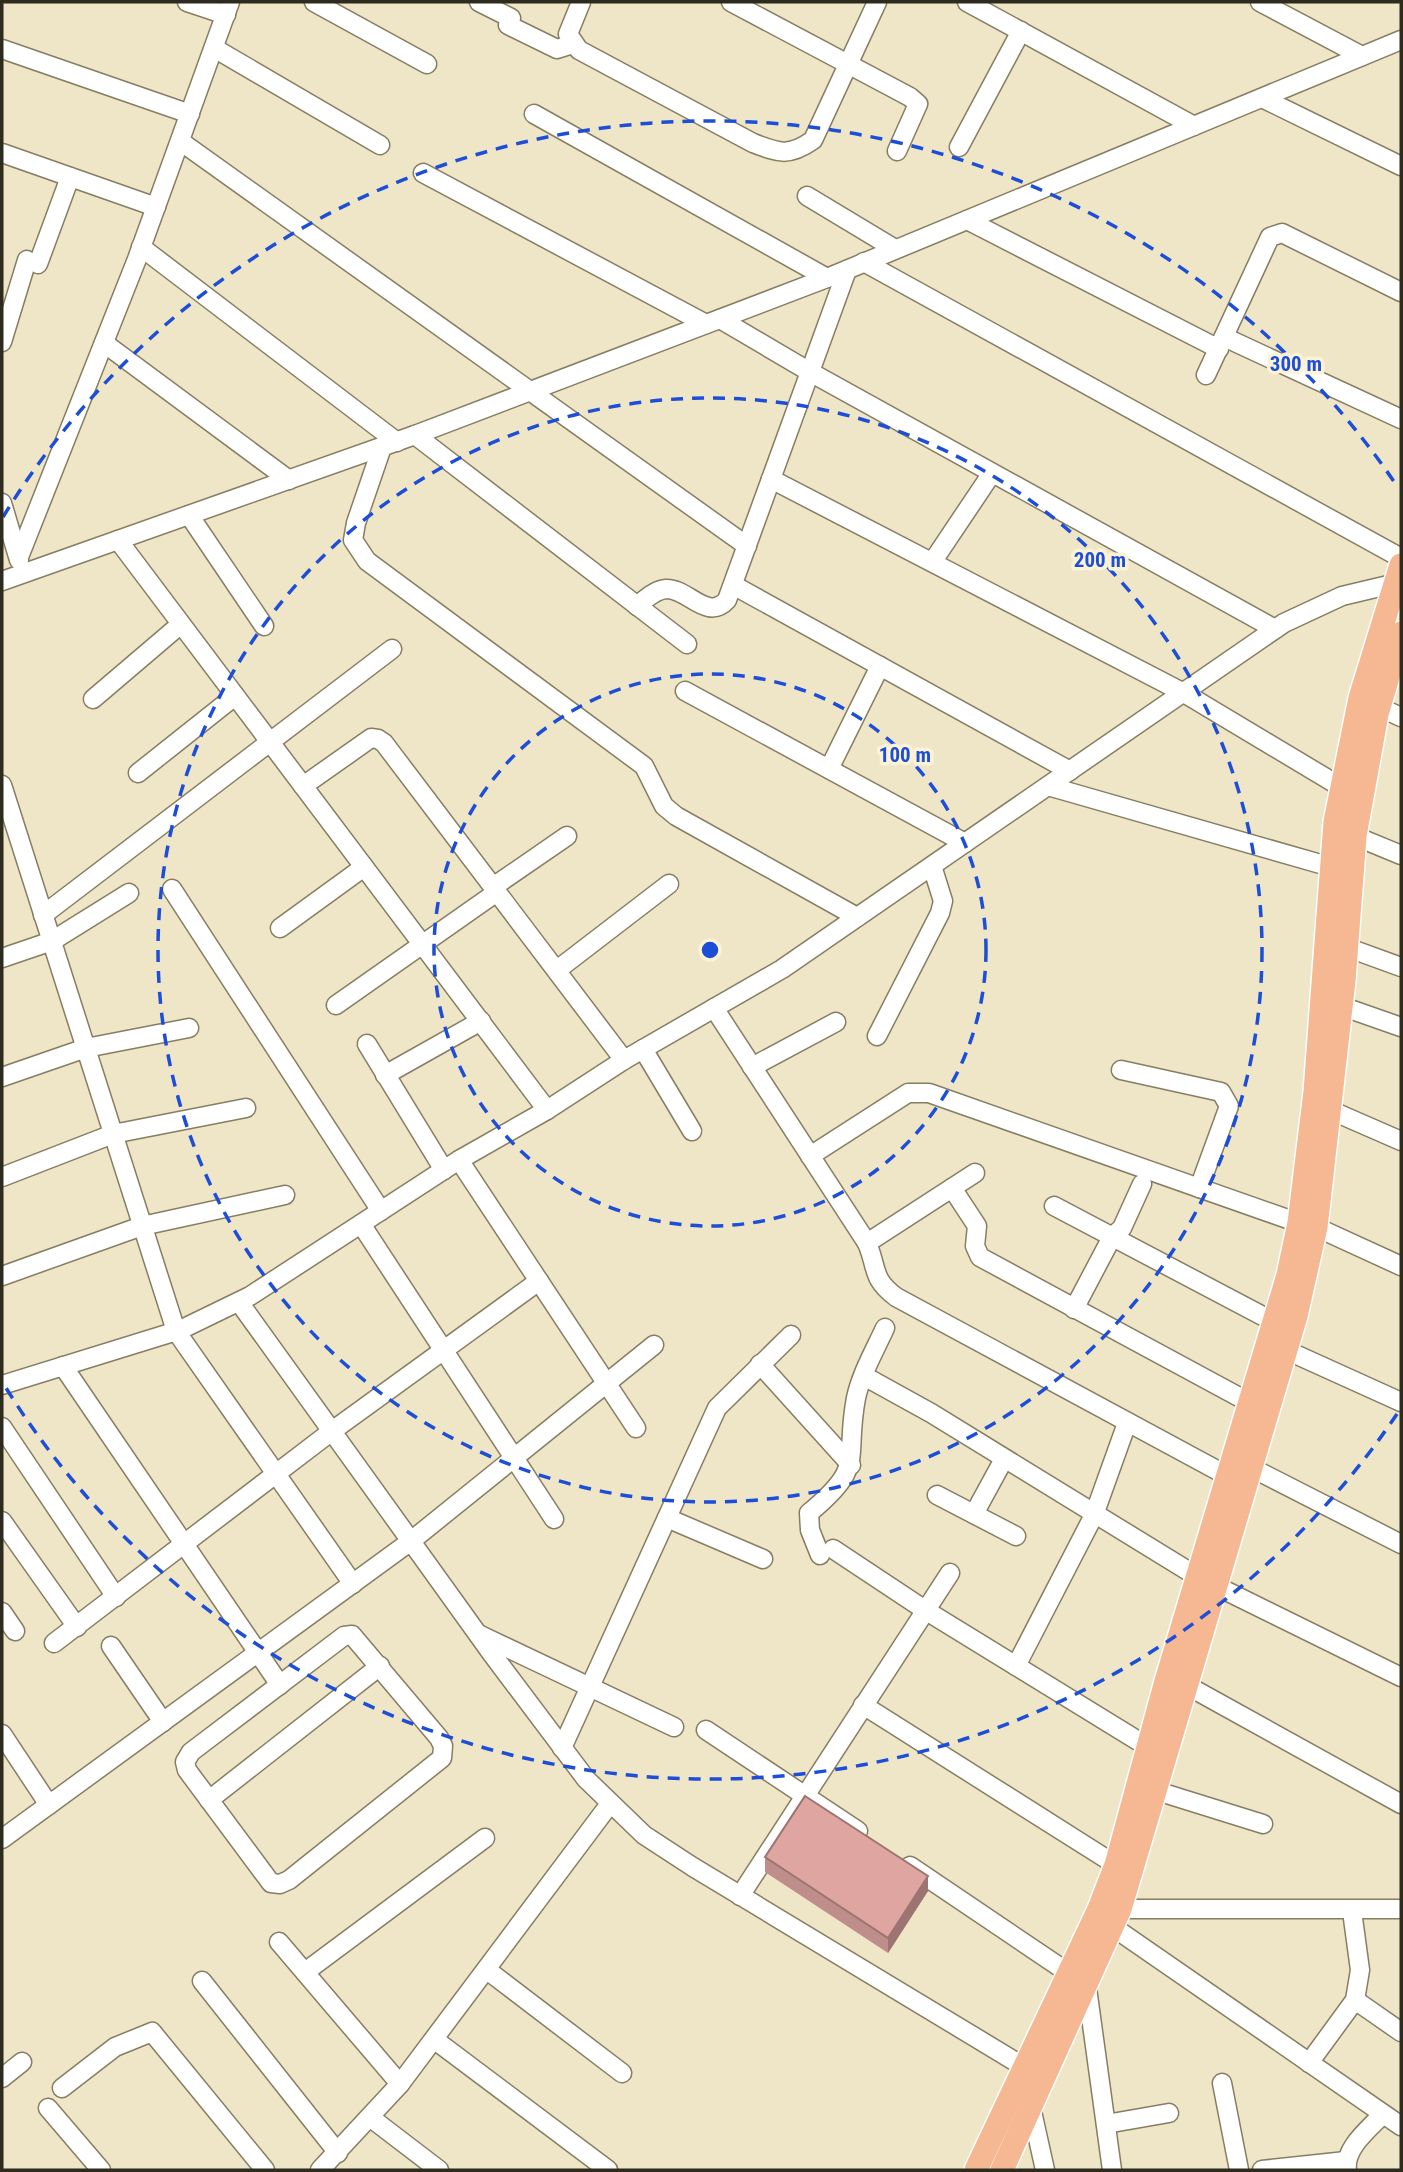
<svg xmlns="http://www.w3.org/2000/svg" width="1403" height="2172" font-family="'Roboto Condensed',sans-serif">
<rect width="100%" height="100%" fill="#efe5c7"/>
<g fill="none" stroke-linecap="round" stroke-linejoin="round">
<defs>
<g id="minor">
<path d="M187,2L226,15"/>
<path d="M314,2L427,64"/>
<path d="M479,2L511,18"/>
<path d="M581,2L568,34L579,50L753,143C779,153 789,157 813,140L877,2"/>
<path d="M731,2L910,97L918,104L897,151"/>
<path d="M967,2L1194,126"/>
<path d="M1260,2L1362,56"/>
<path d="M508,25L557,49L573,44"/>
<path d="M214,48L380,145"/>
<path d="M2,49L190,114"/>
<path d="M1262,98L1401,166"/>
<path d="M534,114L827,278"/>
<path d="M180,141L747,546"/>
<path d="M959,147L1021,31"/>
<path d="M2,153L156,207"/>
<path d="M423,173L706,324"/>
<path d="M807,196L895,249"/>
<path d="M967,220L1219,349"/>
<path d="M141,247L397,442"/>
<path d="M864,262L1401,558"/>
<path d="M38,264L70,177"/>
<path d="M720,319L810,372L1275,629"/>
<path d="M1224,337L1401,419"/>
<path d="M2,342L27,260"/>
<path d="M104,343L289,480"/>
<path d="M1206,375L1270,237L1282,233L1401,292"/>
<path d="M415,435L687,644"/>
<path d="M382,447L356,523L353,540L367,561L644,766L664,806L676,816L857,917"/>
<path d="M771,479L1184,693L1341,787"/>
<path d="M2,503L19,560"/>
<path d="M189,515L264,626"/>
<path d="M118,540L547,1110"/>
<path d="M19,557L137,259L230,2"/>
<path d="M933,561L992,473"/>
<path d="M2,581L415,435L827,278L1401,40"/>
<path d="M733,585L1070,771"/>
<path d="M637,606C645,599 655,590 666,589C688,588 707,622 727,600L847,270"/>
<path d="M685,691L965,843"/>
<path d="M93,699L181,624"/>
<path d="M1379,707L1401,717"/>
<path d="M829,769L880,666"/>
<path d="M138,773L235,696"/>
<path d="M2,785L176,1331L353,1584"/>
<path d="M303,786L371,738L378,739L384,743L624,1060"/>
<path d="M1048,786L1331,867"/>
<path d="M1355,836L1401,855"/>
<path d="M493,887L567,836"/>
<path d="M172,889L381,1211"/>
<path d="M43,915L392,649"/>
<path d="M280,928L364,867"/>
<path d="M1346,947L1401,967"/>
<path d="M2,958L52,941L129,893"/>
<path d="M557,970L669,884"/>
<path d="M336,1005L497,892"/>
<path d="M1341,1006L1401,1027"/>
<path d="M714,1008L867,1243C878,1269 871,1278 896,1297L1237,1481"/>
<path d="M877,1036L940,913L943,901L932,866"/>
<path d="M367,1044L444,1170"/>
<path d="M643,1049L692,1131"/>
<path d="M752,1067L836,1022"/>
<path d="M1121,1070L1221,1092L1229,1106L1199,1188"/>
<path d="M385,1075L481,1021"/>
<path d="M2,1077L86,1048L189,1028"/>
<path d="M1330,1110L1401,1141"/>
<path d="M810,1156L908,1093H929L1299,1223"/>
<path d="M459,1160L636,1428"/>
<path d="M2,1177L113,1134L246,1108"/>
<path d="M952,1188L977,1226L975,1246L980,1257L1252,1404"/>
<path d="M1054,1206L1276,1323"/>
<path d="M361,1224L554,1519"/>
<path d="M1316,1227L1401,1266"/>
<path d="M867,1243L975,1173"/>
<path d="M2,1276L142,1226L285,1195"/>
<path d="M239,1302L492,1654L586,1779L644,1835L693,1867L1026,2068"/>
<path d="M1074,1309L1112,1237L1122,1228L1142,1184"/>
<path d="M1286,1350L1401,1402"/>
<path d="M760,1364L851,1465"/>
<path d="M63,1366L280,1685"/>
<path d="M864,1376L931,1413L1198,1577L1401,1677"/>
<path d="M2,1385L180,1330L250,1296L459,1160L547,1110L624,1060L782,969L1284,623L1342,596L1401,582"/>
<path d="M2,1427L116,1597"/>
<path d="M1252,1468L1401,1544"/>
<path d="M937,1495L1016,1536"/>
<path d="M974,1514L1004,1459"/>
<path d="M667,1518L763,1559"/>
<path d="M2,1521L77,1627"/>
<path d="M833,1549L925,1610L1148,1747"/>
<path d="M820,1555L810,1530L809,1513C867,1465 844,1461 856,1398C861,1374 875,1350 885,1328"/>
<path d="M2,1612L15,1631"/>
<path d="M478,1634L674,1727"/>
<path d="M352,1635L439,1738L443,1746L442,1758L289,1880L280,1884L271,1883L187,1770L185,1762L191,1752L344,1636Z"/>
<path d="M54,1643L332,1431L539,1281"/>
<path d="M111,1646L163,1722"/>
<path d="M1016,1666L1094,1515L1127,1423"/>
<path d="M1188,1686L1401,1804"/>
<path d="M863,1705L1116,1865"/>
<path d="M706,1730L858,1831"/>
<path d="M2,1734L49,1805"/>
<path d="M562,1748L717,1408L791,1335"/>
<path d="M1157,1791L1263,1824"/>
<path d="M209,1800L380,1666"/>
<path d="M2,1839L411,1541L654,1345"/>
<path d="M910,1866L1070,1974"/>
<path d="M740,1896L950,1573"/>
<path d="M1109,1904L1120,1909H1401"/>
<path d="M1113,1927L1401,2126"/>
<path d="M279,1942L400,2084"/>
<path d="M487,1970L622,2073"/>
<path d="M305,1972L485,1838"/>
<path d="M202,1981L338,2153"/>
<path d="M1087,1988L1112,2170"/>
<path d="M1355,2000L1401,2032"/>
<path d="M435,2040L608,2170"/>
<path d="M1309,2063L1355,2000L1360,1970L1352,1911"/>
<path d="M2,2078L22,2062"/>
<path d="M1222,2083L1239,2170"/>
<path d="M62,2088L115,2047L152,2032L265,2170"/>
<path d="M1031,2107L1045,2170"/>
<path d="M48,2108L101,2170"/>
<path d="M371,2118L439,2170"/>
<path d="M1106,2124L1169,2113"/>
<path d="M320,2170L400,2084L609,1805"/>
<path d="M1262,2170L1346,2161"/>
<path d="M1347,2170C1344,2148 1369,2129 1383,2114"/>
</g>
<g id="major">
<path d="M976,2170L1099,1909L1116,1865L1166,1681L1288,1275L1299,1223L1315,1092L1335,822L1360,698L1401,565"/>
<path d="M1002,2170L1120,1909L1296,1316L1316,1227L1344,981L1355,836L1377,714L1401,633"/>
</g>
</defs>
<use href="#minor" stroke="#867d62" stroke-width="21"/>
<use href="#major" stroke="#fff" stroke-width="26"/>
<use href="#minor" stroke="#fff" stroke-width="18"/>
<use href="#major" stroke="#f6b793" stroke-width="23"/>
</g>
<path fill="#c08e8a" d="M765,1857L928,1891L888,1953L765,1872Z"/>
<path fill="#9c7471" d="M928,1876V1891L888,1953V1938Z"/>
<path fill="#dfa5a1" stroke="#9c7471" stroke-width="2" d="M805,1796L928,1876L888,1938L765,1857Z"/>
<g fill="none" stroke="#1d4ed8" stroke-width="3.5" stroke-dasharray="12 9">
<circle cx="710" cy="950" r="276"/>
<circle cx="710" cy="950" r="552"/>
<path d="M1397 1414A829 829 0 0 1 3 1383M3 517A829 829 0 0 1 1397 486"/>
</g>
<circle cx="710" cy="950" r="10" fill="#1d4ed8" stroke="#fcf2d4" stroke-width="3.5"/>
<g font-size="21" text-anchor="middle" font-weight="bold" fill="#1d4ed8" stroke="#fcf2d4" stroke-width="7" stroke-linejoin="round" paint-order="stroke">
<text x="1296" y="371">300 m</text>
<text x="1100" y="567">200 m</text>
<text x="905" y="762">100 m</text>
</g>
<rect width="1403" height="2172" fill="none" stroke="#2d2a1e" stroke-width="7"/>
</svg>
